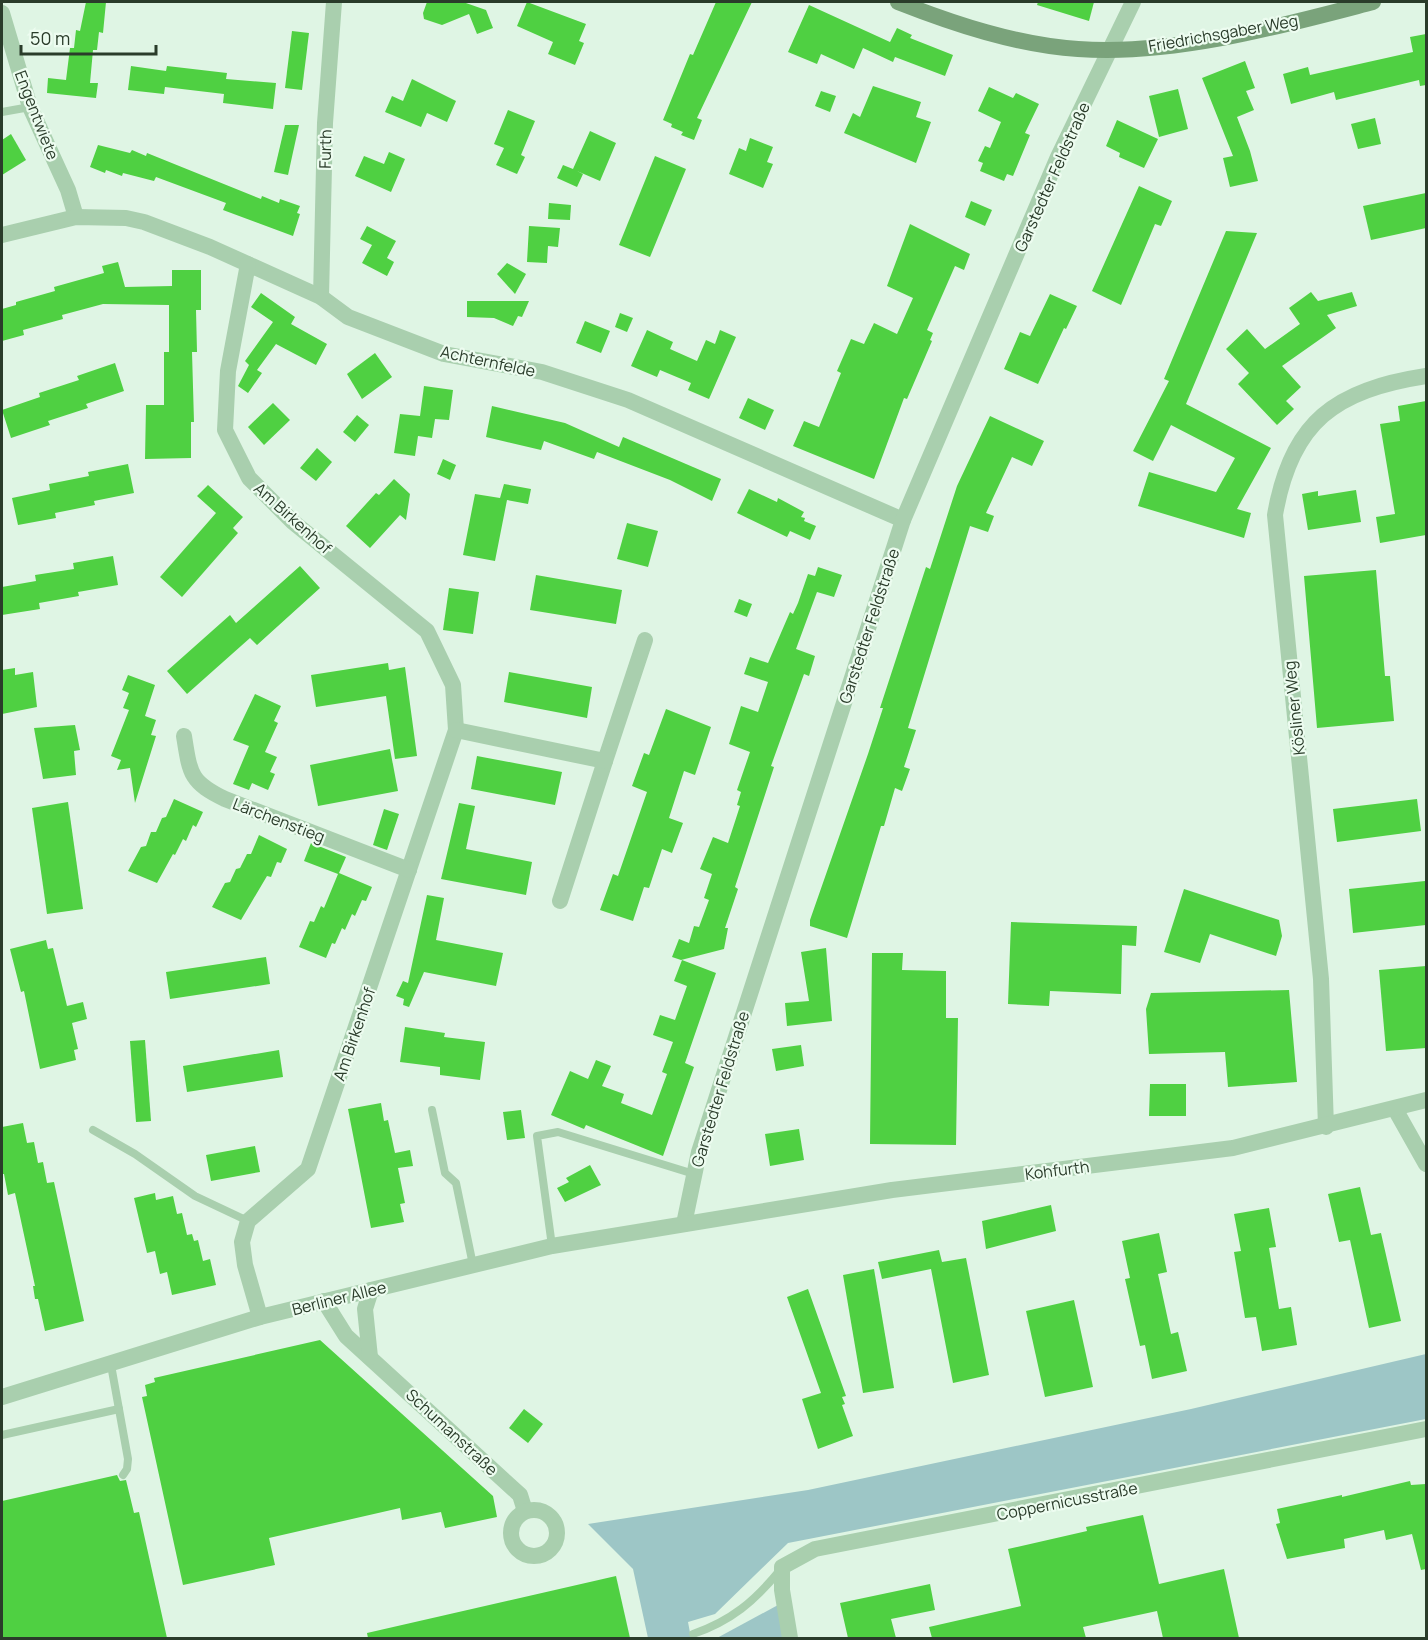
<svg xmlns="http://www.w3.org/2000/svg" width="1428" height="1640" font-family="Manrope,sans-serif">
<rect width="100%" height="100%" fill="#dff5e4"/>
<g fill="#9dc6c6">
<path d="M1426,1354V1419L788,1543L715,1614L688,1622L691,1638H648L633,1569L588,1524L808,1490L1191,1409Z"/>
<path d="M778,1605L785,1638H717Z"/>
</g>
<g fill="#4fd042">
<path d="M86,2H106L103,33L99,32L97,50H93L90,83H98L96,98L47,93L48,78L66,80L70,48H74L76,30L80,31Z"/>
<path d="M427,2H463L486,10L493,28L477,34L469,14L442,25L424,19L423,13Z"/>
<path d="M527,2L586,24L579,41L584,43L575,65L548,54L553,42L517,26Z"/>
<path d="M716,2H752L697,118L702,120L694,140L681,135L683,132L671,127L672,124L663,120L690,54L693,55Z"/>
<path d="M1038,2H1094L1089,21L1037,5Z"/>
<path d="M809,5L890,42L897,28L912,35L910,38L953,55L945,76L895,57L893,62L863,48L854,69L821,54L817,64L788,52Z"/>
<path d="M292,31L309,33L302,90L285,88Z"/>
<path d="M1426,34V85L1420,86L1419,80L1336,100L1334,92L1291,104L1283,74L1308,67L1310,75L1413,52L1410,37Z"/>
<path d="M1245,61L1255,88L1246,91L1254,110L1237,117L1250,151L1258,181L1230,187L1223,158L1233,156L1202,78Z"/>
<path d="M131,66L166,71L167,66L227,73L226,79L276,83L273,109L223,103L224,94L165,87L164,94L128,90Z"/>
<path d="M412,79L456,101L447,122L427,113L421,127L385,112L392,96L403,101Z"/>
<path d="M873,86L921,102L916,117L931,122L916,163L844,133L853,113L860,117Z"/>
<path d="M989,87L1013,98L1016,93L1039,104L1025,133L1030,135L1013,176L1007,174L1004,181L980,171L983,163L978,161L985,146L990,148L1001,122L978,111Z"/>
<path d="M1178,89L1188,129L1159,137L1149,96Z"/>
<path d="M821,91L836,96L830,112L815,106Z"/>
<path d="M508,110L535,121L521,155L525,157L517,174L496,165L504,148L494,144Z"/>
<path d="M1375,118L1381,144L1358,149L1351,124Z"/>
<path d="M1117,120L1158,139L1144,168L1119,157L1120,153L1106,146Z"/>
<path d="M285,125H299L288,175L274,172Z"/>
<path d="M590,131L616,143L600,181L577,171L583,174L577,187L557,178L563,165L573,169Z"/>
<path d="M11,134L26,160L2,175V140Z"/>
<path d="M750,138L773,147L767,162L773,164L763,188L729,174L739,148L746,151Z"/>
<path d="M98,145L130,153L132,150L146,156L147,153L261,199L262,196L279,203L280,199L300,206L297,213L300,214L293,236L223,210L226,203L156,177L154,181L123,173L122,176L106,170L105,173L90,167Z"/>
<path d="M389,152L405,159L391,192L355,176L364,156L384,164Z"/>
<path d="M655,156L686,169L650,257L619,245Z"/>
<path d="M1139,186L1172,201L1161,226L1155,224L1121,305L1092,291Z"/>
<path d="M1426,193V228L1371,240L1363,206Z"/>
<path d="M971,201L992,210L985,226L965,217Z"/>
<path d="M549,203L571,205L570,220L548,219Z"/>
<path d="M910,224L970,254L964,270L955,266L927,330L933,333L930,340L932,341L907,399L904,398L874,479L793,446L804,421L819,427L841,373L837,371L851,339L864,344L874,323L897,334L913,298L887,286Z"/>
<path d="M367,226L396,241L387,258L394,262L387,276L362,263L372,245L360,239Z"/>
<path d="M529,226L560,228L558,247L548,246L547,263L527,262Z"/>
<path d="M1226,231L1257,233L1186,404L1271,448L1237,509L1251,513L1244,538L1138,506L1149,472L1216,492L1235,458L1171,425L1153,461L1133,451L1169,381L1164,379Z"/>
<path d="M118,262L125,287L172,286V270H201V310H196L197,352H192L194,422H191V458L145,459L146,405H164V352H169V305L103,304L62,315L63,319L23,330L24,335L2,341V309L16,305V302L55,291L54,287L104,273L102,266Z"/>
<path d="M507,263L526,274L515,294L497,274Z"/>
<path d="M1311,292L1318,301L1352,292L1357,306L1327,315L1336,328L1282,366L1301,387L1286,401L1294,409L1277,425L1238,384L1249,373L1226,349L1247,329L1265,349L1300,324L1289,308Z"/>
<path d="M261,293L295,317L291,324L327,344L316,365L276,344L257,370L262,373L248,393L238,386L249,365L245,361L273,322L251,307Z"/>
<path d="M1050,294L1077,306L1066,329L1064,328L1038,384L1004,369L1020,332L1030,336Z"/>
<path d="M467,301H529L522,317L518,316L513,326L494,318L467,317Z"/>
<path d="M620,313L633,318L627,332L615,327Z"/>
<path d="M585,321L610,331L601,353L576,343Z"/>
<path d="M647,330L673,342L670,349L697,361L706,340L715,344L720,330L736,337L709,399L688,390L691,383L660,370L657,377L631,366Z"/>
<path d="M375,353L392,377L362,399L347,374Z"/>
<path d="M115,363L124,391L86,404L88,408L48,421L50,425L11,438L2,410L40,397L39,393L79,380L77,376Z"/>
<path d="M424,386L453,390L449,420L435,419L432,438L418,436L415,456L394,453L400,414L420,416Z"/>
<path d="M748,398L774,410L765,430L739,418Z"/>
<path d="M1426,401V535L1380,543L1376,517L1395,514L1380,424L1400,421L1398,406Z"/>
<path d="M273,403L290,420L264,445L248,427Z"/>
<path d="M492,406L565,423L619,447L623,437L721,479L712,501L670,480L597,452L594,459L544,441L541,450L486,437Z"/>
<path d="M357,415L369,425L355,442L343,432Z"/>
<path d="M990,416L1044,441L1032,466L1012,457L986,513L994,516L988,532L970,526L908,728L916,730L904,767L910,769L902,791L895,788L884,826H881L847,938L810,926V920L868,754L883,708H880L926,567L930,569L957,486Z"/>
<path d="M317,448L332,462L316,481L300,468Z"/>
<path d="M443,459L456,465L450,480L437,474Z"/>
<path d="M128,464L134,493L94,501L95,505L55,513L56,518L18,525L12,498L50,490L49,484L89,476L88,472Z"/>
<path d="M394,479L410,494L406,520L400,515L370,548L346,526L376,493L379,495Z"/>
<path d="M504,484L531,489L528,504L507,500L495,561L463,555L475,494L500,498Z"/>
<path d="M208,485L243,517L233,528L238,533L182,597L160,577L216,513L197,496Z"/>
<path d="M749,489L777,502L778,498L804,512L801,517L805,518L804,521L816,526L810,540L790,531L787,537L737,513Z"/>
<path d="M1356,490L1361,522L1308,530L1302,494L1318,491V496Z"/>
<path d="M627,523L658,531L648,567L617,559Z"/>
<path d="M113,556L118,585L78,592L79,596L39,603L40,609L2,615V587L36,581L35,575L74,569L73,563Z"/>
<path d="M300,566L320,588L257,645L250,638L187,694L167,671L230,615L236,623Z"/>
<path d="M818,567L842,575L834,597L817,592L796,649L815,656L809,676L804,674L771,766L774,767L735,887L738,889L725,928H728L724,949L681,960L672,957L679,939L689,943L694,926L699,927L709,900L704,898L712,874L700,869L713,837L728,843L740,806L737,805L741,792L737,790L750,752L729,744L741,706L758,712L768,682L744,674L750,657L768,663L790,612L793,614L798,603L808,574L815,576Z"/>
<path d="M1376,570L1385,676H1390L1394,721L1317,728L1304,576Z"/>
<path d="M536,575L622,590L616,624L530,610Z"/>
<path d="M449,588L479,592L473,634L443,630Z"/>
<path d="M739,599L752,604L747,617L734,612Z"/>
<path d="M388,663L389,670L405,667L417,756L395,759L386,696L316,707L311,675Z"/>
<path d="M15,668V675L33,672L37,707L2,714V670Z"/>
<path d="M509,672L592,687L587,718L504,702Z"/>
<path d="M128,675L155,685L145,716L156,720L151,735L156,736L135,803L130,768L117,770L121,760L111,756L129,710L123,708L129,693L122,690Z"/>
<path d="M255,694L281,706L274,721L278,723L265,752L277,757L270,772L275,774L268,790L252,783L249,790L233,784L249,746L233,740Z"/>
<path d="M666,709L711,727L695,775L684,771L669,818L683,823L672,853L662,849L649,888L644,887L633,921L600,910L613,874L618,876L647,792L632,786L644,753L649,755Z"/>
<path d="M75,725L80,750L74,751L76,775L43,779L34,728Z"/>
<path d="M390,749L398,791L318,806L310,765Z"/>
<path d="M477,756L562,772L555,805L471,789Z"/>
<path d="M174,799L203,812L196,827L193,825L186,841L183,839L175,855L173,854L157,883L128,871L141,847L146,846L151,832H156L162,818L166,817Z"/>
<path d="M1417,799L1421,831L1337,842L1333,809Z"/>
<path d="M68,802L83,909L47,914L32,808Z"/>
<path d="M459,803L475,806L466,849L532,862L526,895L441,879Z"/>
<path d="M384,809L399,814L387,850L373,845Z"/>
<path d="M259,835L287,849L281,863L277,862L271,877L267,876L241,920L212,907L225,883L230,882L236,869L240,868L247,854H251Z"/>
<path d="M311,843L346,857L339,873L372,887L366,901L362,900L355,916L352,914L345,930L342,928L335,944L332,943L326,958L299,947L310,921L314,922L321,906L324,908L338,874L304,861Z"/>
<path d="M1425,881L1426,925L1353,933L1349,889Z"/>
<path d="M1184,889L1279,920L1282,936L1276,956L1210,934L1200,963L1164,952Z"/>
<path d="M427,895L444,898L436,940L503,953L496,986L424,972L409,1007L403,1005L404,999L396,996L403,981L408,983Z"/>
<path d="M1011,922L1137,926L1136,946L1122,945L1121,994L1050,991L1049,1006L1008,1004Z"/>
<path d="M46,940L48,949L53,948L67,1006L83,1002L87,1019L72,1023L78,1049L74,1050L76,1060L40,1069L24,991L21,992L10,949Z"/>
<path d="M826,948L832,1021L787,1026L785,1003L809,1001L801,952Z"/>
<path d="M872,953H903L902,970L946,971V1018H958L956,1145L870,1144Z"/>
<path d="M266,957L270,984L170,999L166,972Z"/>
<path d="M682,960L716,973L685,1063L694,1067L663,1156L586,1125L584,1129L551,1115L570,1071L588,1079L596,1060L611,1066L602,1086L624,1094L621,1103L652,1115L667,1074L662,1072L673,1042L653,1035L660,1015L675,1020L687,986L674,981Z"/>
<path d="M1426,966V1048L1386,1051L1379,970Z"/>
<path d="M1289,990L1297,1082L1228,1087L1225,1052L1149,1054L1146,1009L1151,993Z"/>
<path d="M405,1027L445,1033L444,1037L485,1042L480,1080L440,1075V1067L400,1062Z"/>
<path d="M145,1040L151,1121L136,1122L130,1041Z"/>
<path d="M801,1045L804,1066L776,1071L772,1049Z"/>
<path d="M279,1050L283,1077L187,1092L183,1066Z"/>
<path d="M1150,1084H1186V1116H1149Z"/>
<path d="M381,1103L384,1121L388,1120L395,1153L410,1150L413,1166L398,1168L405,1203L400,1204L404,1222L371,1228L348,1109Z"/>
<path d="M521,1110L525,1138L507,1140L503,1112Z"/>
<path d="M23,1123L27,1143L34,1142L38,1163L43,1162L47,1183L54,1182L84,1321L45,1331L38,1299H35L33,1286H35L15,1193L8,1195L4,1174H2V1127Z"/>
<path d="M799,1129L804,1160L770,1166L765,1134Z"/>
<path d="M255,1146L260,1172L211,1181L206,1155Z"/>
<path d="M590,1165L601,1185L565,1202L557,1188L569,1182L566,1178Z"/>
<path d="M1360,1187L1371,1235L1381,1233L1401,1321L1369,1328L1350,1240L1339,1242L1328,1194Z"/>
<path d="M155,1193L156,1200L173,1196L177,1214L182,1213L187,1235L192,1234L194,1241L198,1240L203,1261L210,1259L216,1285L172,1295L167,1272L160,1274L155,1251L147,1253L134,1198Z"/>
<path d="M1051,1205L1056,1231L986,1249L982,1221Z"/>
<path d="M1269,1208L1276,1247L1269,1248L1279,1309L1291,1307L1297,1345L1262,1351L1256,1317L1245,1318L1234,1252L1241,1251L1234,1214Z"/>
<path d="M1159,1233L1167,1272L1158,1274L1171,1334L1178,1332L1187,1371L1152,1379L1145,1345L1140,1346L1125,1279L1130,1278L1122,1241Z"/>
<path d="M939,1250L942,1262L966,1258L989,1375L953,1383L931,1269L882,1279L878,1262Z"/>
<path d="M874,1269L894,1388L863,1393L843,1275Z"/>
<path d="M808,1289L846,1396L842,1397L845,1404L842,1405L853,1436L818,1449L802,1399L821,1393L787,1297Z"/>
<path d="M1074,1300L1093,1387L1045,1397L1026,1311Z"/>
<path d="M320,1340L493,1496L497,1517L445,1528L441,1512L402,1520L400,1508L269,1538L275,1565L183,1585L142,1397L147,1396L145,1385L155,1382L154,1378Z"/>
<path d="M524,1409L543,1424L528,1443L509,1428Z"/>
<path d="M117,1475L120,1481L126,1480L134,1513L139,1512L167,1638H2V1501Z"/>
<path d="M1410,1481L1411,1485L1426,1484V1569L1421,1570L1412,1534L1386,1540L1384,1530L1344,1539L1345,1548L1287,1559L1276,1524L1280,1523L1277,1509L1342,1495V1497Z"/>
<path d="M1143,1515L1159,1584L1224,1569L1239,1638H1163L1157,1611L1083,1627L1086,1638H932L929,1627L1021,1606L1008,1549L1087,1531L1086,1527Z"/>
<path d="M616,1576L630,1638H368L367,1633Z"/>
<path d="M930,1584L935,1610L891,1619L896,1638H848L840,1603Z"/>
</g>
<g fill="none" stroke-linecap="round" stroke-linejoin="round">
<g stroke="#a9cfae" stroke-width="8">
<path d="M2,112L30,107"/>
<path d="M432,1110L445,1173L456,1183L473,1265"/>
<path d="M93,1130L135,1154L195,1196L248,1221"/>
<path d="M552,1246L537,1136L558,1132L694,1174"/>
<path d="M111,1365L128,1459L127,1469L123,1475"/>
<path d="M2,1435L119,1409"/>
<path d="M693,1634C731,1621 755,1601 780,1570"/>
</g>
<g stroke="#a9cfae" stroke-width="16">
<path d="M2,13L30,107L68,190L76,217"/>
<path d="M2,235L76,217L126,218L144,222L210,247L321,297L348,317L444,354L542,372L628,400L903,520"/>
<path d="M248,264L228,371L225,430L249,478L293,522L427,631L453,685L456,730L308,1169L248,1221L242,1242L245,1265L260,1317"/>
<path d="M321,297L325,123L334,2"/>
<path d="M456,730L605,761L560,901"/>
<path d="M184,736C190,774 190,782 225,799L409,870"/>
<path d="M605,761L645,640"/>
<path d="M1326,1127L1321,979L1275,515C1291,421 1336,390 1426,376"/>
<path d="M684,1224L699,1152L903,520L1058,157L1133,2"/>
<path d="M324,1301L346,1336L520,1495L525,1511"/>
<path d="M370,1357L365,1309L371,1290"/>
<circle cx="534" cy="1533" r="23"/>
<path d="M790,1638L782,1590V1567L815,1549L1426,1429"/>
</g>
<g stroke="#a9cfae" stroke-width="16">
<path d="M1395,1109L1426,1164"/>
<path d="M2,1397L260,1317L552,1246L892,1190L1233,1148L1426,1100"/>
</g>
<path stroke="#7aa37b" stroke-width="16" d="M898,2C954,24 1017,45 1078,49C1174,56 1281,26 1373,2"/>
</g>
<g text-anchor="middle" stroke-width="4.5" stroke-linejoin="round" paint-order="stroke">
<g font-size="16" fill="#2a3c2a" stroke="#edfcf0">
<text transform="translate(1223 33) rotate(-10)" y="6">Friedrichsgaber Weg</text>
<text transform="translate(37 115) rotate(69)" y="6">Engentwiete</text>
<text transform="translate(325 149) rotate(-89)" y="6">Furth</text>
<text transform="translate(1052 177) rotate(-66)" y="6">Garstedter Feldstraße</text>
<text transform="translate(488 361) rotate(12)" y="6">Achternfelde</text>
<text transform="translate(293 518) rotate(42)" y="6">Am Birkenhof</text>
<text transform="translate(869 626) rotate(-72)" y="6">Garstedter Feldstraße</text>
<text transform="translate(1294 708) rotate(-96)" y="6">Kösliner Weg</text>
<text transform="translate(279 820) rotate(21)" y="6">Lärchenstieg</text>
<text transform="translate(354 1034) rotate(-71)" y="6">Am Birkenhof</text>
<text transform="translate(720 1089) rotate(-73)" y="6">Garstedter Feldstraße</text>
<text transform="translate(1057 1170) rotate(-7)" y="6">Kohfurth</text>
<text transform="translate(339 1298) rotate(-14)" y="6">Berliner Allee</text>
<text transform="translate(452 1432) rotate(43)" y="6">Schumanstraße</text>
<text transform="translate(1067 1501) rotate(-11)" y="6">Coppernicusstraße</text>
</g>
</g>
<rect width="1428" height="1640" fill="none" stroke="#2a3c2a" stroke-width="6"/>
<path d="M21 45v9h135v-9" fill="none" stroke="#2a3c2a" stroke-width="3"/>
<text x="30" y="45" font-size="18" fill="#2a3c2a" stroke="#edfcf0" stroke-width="4.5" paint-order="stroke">50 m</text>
</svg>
